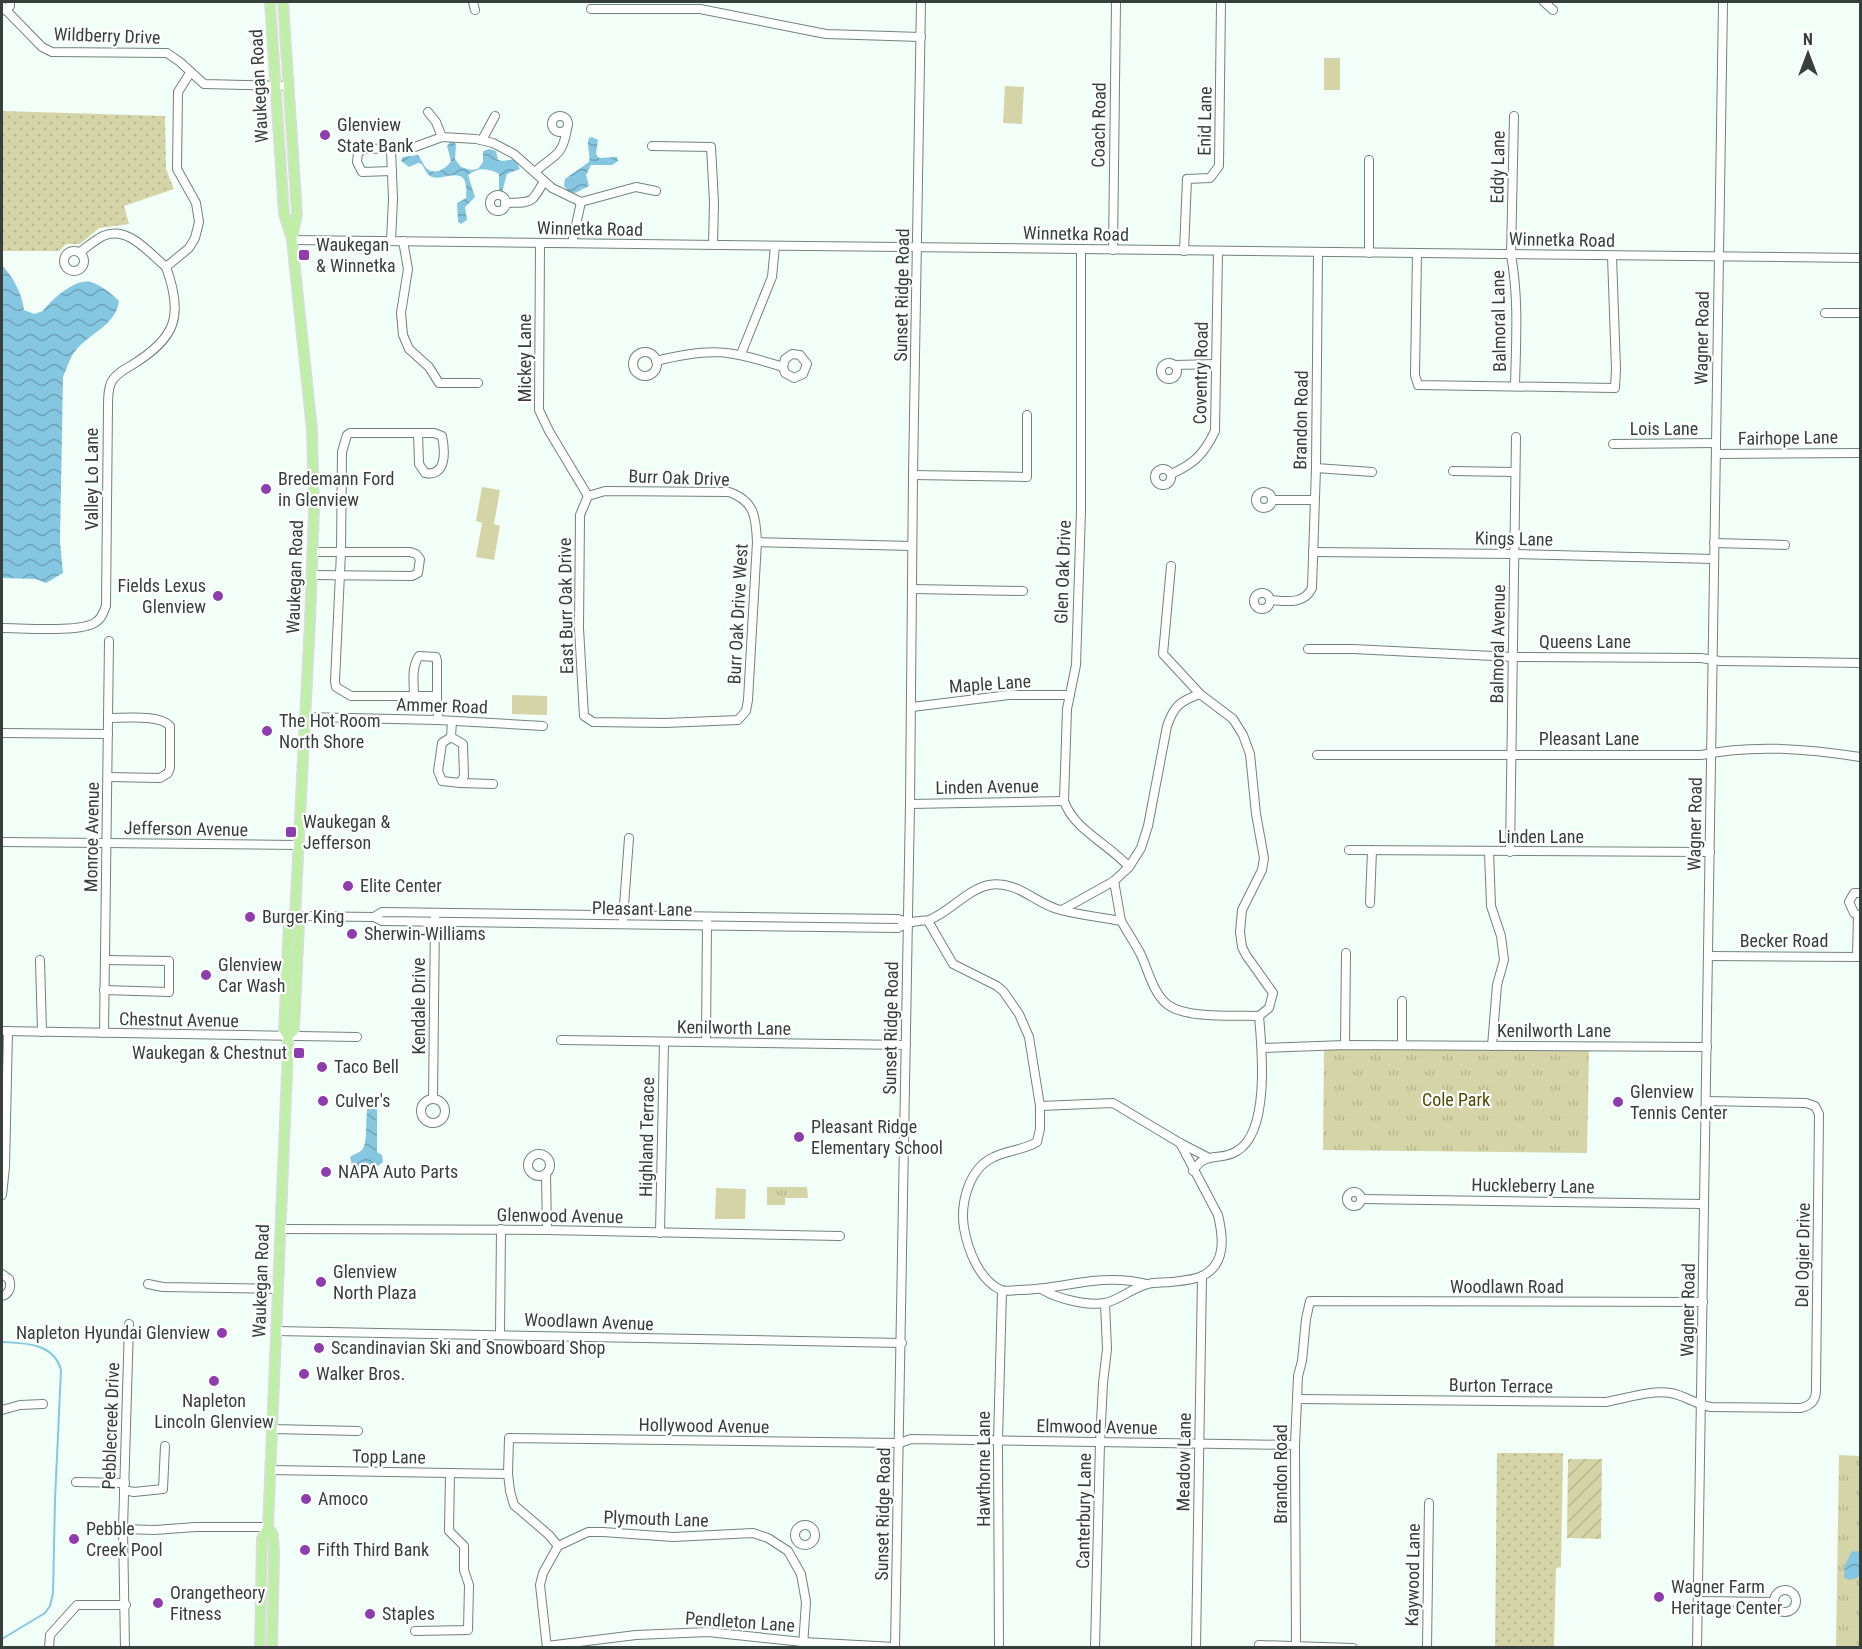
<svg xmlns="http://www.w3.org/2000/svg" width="1862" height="1649" font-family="'Roboto Condensed',sans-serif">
<defs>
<pattern id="grass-dots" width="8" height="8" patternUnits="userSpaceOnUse" patternTransform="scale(1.5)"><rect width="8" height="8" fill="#d5d4a6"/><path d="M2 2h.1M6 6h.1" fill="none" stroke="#b7b790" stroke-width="1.8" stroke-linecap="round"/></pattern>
<pattern id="park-tufts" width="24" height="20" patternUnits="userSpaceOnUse" patternTransform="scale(1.5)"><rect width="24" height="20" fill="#d5d4a6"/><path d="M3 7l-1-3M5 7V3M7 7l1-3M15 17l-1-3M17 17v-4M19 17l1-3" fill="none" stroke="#b7b790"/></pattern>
<pattern id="garden-furrows" width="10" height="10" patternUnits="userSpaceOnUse" patternTransform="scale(1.5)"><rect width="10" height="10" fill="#d5d4a6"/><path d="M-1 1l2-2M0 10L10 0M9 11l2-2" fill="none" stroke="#b7b790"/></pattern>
<pattern id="water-waves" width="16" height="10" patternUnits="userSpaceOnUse" patternTransform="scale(1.5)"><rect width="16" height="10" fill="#85c6e1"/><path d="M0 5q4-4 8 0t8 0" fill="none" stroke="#6ea2b8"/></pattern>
</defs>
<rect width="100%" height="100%" fill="#f2fff9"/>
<g fill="url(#grass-dots)">
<path d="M2,111L165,116L166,169L174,189L124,206L129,224L99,228L80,244H66L59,251H2Z"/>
<path d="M1497,1453H1563L1561,1567L1556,1568L1554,1647H1495Z"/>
</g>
<g fill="url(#park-tufts)">
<path d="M1324,1047L1589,1051L1587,1153L1323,1150Z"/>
<path d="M767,1187H807L808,1198H785V1205H767Z"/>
<path d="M1839,1455L1860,1456V1647L1836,1648Z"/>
</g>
<path fill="url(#garden-furrows)" d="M1568,1459H1602L1601,1539L1567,1538Z"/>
<g fill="#d5d4a6">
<rect x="1324" y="58" width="16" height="32"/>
<path d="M1005,86L1024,87L1022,124L1003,123Z"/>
<path d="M482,487L500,490L494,524L500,526L494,560L476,557L482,523L476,521Z"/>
<path d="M512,695L547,696V715L512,714Z"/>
<path d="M716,1188L746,1189L745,1219H715Z"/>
</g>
<g fill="url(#water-waves)">
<path d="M592,137L598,140L596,154L599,158L617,157L618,161L612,165H591L586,175L589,186L575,193L569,192L564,186L565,179L589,162C591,154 586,145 589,138Z"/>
<path d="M451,141L456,144L455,159L461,167L471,170L478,169L483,162V151L489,149L496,151L498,160L503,161L515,159L520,169L507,174L502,192L499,190V174C489,168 478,167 468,175L475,197L465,207L467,220L461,224L458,222L457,203L466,198C470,159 442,184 430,176C426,173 424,168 422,164L418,163L409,167L401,161L403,157L418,155C421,159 423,164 426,168C434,176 446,169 451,161L447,146Z"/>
<path d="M2,265C13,277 22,293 24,310L34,314L43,311C51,300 75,278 91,282C101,285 112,294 119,301C116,325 90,333 76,350C70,357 67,368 63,377L60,541L63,573L46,583L36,579L2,578Z"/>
<path d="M369,1102L377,1103V1152L382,1155L383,1162C374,1170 363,1169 352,1165L350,1157C354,1154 359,1153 362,1150C369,1142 364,1115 369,1102Z"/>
<path d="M1852,1551L1860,1552V1574L1857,1578L1849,1580L1844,1577L1845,1565Z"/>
</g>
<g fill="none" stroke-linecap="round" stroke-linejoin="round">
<path stroke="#85c6e1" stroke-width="2" d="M2,1342C25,1343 54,1343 61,1370L55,1500L53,1593L50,1606L45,1613L2,1639"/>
<defs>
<g id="minor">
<path d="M473,2L475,10"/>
<path d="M1544,2L1553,10"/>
<path d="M2,6L42,47L52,52L167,53L180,62L204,84L288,86"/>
<path d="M591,9H700L826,34L921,37"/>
<path d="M6,11L10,6V2"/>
<path d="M428,112L436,122L442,137"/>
<circle cx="560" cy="124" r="8"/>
<path d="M1514,116L1511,255C1519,298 1516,342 1515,386"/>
<path d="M482,140L495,116"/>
<path d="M652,146L711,147L714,202L713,245"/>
<path d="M392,171L362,172L357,162L358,153L363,149L412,148L442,137L476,139L493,143L514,154L552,188L581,202L636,187L656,191"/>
<path d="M535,172C554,154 562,158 567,129"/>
<circle cx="498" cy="203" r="8"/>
<path d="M505,203C532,202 531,205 544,181"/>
<path d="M292,240L1860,258"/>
<path d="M391,241L393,199L391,150"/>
<path d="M403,241L408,269L401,313L403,335L409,349L429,367L439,383H478"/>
<path d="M540,243L539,410L549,431L588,496"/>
<path d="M572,243L581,202"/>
<path d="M1081,249V511L1076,665L1067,709L1064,801C1074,830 1109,844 1129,867"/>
<path d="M1113,250L1116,2"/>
<circle cx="74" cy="261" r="10"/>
<path d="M1184,251L1187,179L1210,178L1219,166L1221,2"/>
<path d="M80,252C87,247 95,240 103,236C128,225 149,253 166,267L189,248L195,238L199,222L196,203L177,169L178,92L190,73"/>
<path d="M1369,253V160"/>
<path d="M1417,253L1415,375L1418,385L1615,388L1616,369L1612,256"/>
<path d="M1825,313H1860"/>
<circle cx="645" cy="364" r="12"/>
<path d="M741,354L772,277L775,246"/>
<path d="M656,361C711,347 729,350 783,367L785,373L794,378L803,374L807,364L800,355L792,354L785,359L783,367"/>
<circle cx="1169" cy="371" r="8"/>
<path d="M1174,365L1216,364"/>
<path d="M418,433L419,464L425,473C447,477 445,451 442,436L434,433H350L347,435L342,452L341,552L335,681L336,687L351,696H437L438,720"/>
<path d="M1613,444L1716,443"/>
<path d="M1716,454L1860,453"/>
<path d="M1316,468L1372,472"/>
<circle cx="1163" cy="477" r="8"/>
<path d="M1453,471L1514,472"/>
<path d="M1171,474C1194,464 1204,454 1215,431L1218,251"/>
<path d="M913,475L1027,477V415"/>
<path d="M605,491L729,492C755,501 756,518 757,542L748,700L746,711L738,720L665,723L593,722L584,716L579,628L580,515L588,496Z"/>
<circle cx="1264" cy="500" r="8"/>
<path d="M1272,500H1314"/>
<path d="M757,542L912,546"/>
<path d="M1714,543L1785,545"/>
<path d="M1313,552L1514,554L1714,559"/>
<path d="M1171,566L1163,654L1200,694L1233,719L1243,735L1250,754L1256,814L1264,858L1262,870L1242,910L1240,932L1242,947L1246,955L1273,993L1269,1008L1259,1016C1262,1049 1270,1132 1237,1151C1220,1162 1206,1150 1193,1171"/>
<path d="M311,575L412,576L418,573L420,559L416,554L410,552H312"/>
<path d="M912,589L1023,591"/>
<circle cx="1262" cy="601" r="8"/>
<path d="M1270,600C1286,601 1304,605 1312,588L1316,468L1318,252"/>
<path d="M2,628C23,628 81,633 96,622C102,618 103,613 106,606L108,406C108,399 108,389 111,383C114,375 125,369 132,365C176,338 184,316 166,267"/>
<path d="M1308,649H1353L1513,657L1701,658L1720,661L1860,663"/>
<path d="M414,696C414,682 411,668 419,656L436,657L437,661V696"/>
<path d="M912,707L1009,695H1070"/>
<path d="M304,717L438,720L543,726"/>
<path d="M2,733L108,734"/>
<path d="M451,737L442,743L438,771L442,781L460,783L464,776L463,744L451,737L452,721"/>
<path d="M1317,755H1701C1754,744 1808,749 1860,757"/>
<path d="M108,777L160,778L168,773L170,768V726C160,714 124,718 108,718"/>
<path d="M460,783L493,784"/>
<path d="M910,804L1064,801"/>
<path d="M2,842L299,845"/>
<path d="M1349,850L1710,852"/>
<path d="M1489,852L1491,906L1501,936L1504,960L1497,985L1492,1046"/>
<path d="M1510,852L1516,437"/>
<path d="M1114,881L1121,921"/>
<path d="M1370,903L1372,850"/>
<path d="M1062,910L1114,881L1129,867L1141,848L1148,826L1167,726C1174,706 1180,701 1200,694"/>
<path d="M1858,915L1854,913L1849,902L1854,893H1860"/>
<path d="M295,916L374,917L382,921L898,928C905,924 911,921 920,921C922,920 926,921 929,920C950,912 966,890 989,885C1016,880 1034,902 1057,909C1078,915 1100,917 1121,921C1127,931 1134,942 1140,953C1148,969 1153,994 1168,1005C1187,1019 1236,1015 1259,1016"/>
<path d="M374,917L382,912L898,919L908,922"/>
<path d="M623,919L629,838"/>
<path d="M928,921L953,964L997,986L1003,991L1019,1014L1029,1037L1040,1106V1129L1037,1142C1024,1150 1008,1150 994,1157C969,1168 960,1203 964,1228C968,1250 979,1280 1001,1290C1006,1292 1013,1290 1019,1290C1044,1290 1067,1284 1092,1281C1111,1279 1128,1279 1147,1284"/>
<path d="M1708,956L1860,957"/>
<path d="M1857,956L1858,915"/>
<path d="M40,960L42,1032"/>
<path d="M104,990L169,992V961L105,960"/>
<path d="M1402,1001V1045"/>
<path d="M2,1031L357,1037"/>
<path d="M104,1033L109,641"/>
<path d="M561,1040L906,1045"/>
<path d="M706,1042L707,920"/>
<path d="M1345,1045L1346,953"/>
<path d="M1262,1048L1345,1045L1707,1047"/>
<path d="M433,1099L435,917"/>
<circle cx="433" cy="1111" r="12"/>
<path d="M1040,1106L1113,1103L1180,1143L1209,1158"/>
<circle cx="539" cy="1165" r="11"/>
<path d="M546,1174L547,1230"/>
<circle cx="1354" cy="1199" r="7"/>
<path d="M2,1195L5,1167L8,1031"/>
<path d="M1361,1199L1704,1204"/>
<path d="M280,1229L547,1230L840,1236"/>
<path d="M660,1233L664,1042"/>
<path d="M2,1274L9,1279C12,1287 9,1294 2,1296"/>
<path d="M148,1284L163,1287L278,1289"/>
<path d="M1043,1290C1058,1299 1088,1306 1105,1303C1120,1300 1133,1287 1148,1284C1155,1282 1163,1283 1171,1282C1180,1281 1194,1280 1202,1276C1227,1264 1223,1236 1218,1215L1180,1143"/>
<path d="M276,1331L902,1343"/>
<path d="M500,1334L501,1229"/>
<path d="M1297,1399L1606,1402C1628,1398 1650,1390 1671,1393C1686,1396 1697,1405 1711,1407L1801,1408C1812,1405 1816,1400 1816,1389L1819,1114L1815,1106L1806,1103L1706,1101"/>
<path d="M2,1410L20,1405L43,1404"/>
<path d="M272,1429L358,1431"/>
<path d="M270,1470L508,1474"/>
<path d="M76,1482L125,1483"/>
<path d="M124,1490L134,1492L163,1489L165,1446"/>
<circle cx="805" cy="1535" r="10"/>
<path d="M123,1529L155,1530L195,1527H268"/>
<path d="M558,1546L588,1532H603L673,1537L753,1533L768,1538L788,1551L801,1574L806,1602L803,1646"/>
<circle cx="1785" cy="1601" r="11"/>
<path d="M1698,1601L1774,1602"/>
<path d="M415,1631L468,1630L469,1585L464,1570V1546L449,1531L450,1473"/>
<path d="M1259,1645L1353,1648"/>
<path d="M547,1646L636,1635L708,1632L803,1642L895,1647"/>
<path d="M49,1648L50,1635L77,1605H126"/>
<path d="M125,1648L123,1529L129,1324"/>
<path d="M547,1648L540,1585L543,1573L558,1546L549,1535L514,1505L510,1491L508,1474L509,1438L900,1443L911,1439L1295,1445"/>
<path d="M895,1648L910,804L913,475L921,2"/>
<path d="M999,1648L998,1441L1002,1291"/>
<path d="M1095,1648L1100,1443L1103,1383L1107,1349L1105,1303"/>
<path d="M1196,1648L1202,1276"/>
<path d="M1296,1648L1295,1445L1298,1376L1302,1361L1306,1319L1310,1301L1703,1302"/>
<path d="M1427,1648L1429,1503"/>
<path d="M1697,1648L1723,2"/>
</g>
<g id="major">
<path d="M270,2L284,214L292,240L312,430L314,509L310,621L295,916L299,924L294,1030L288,1036"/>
<path d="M283,2L297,214L292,238"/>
<path d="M268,1527L273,1535L274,1555L272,1648"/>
<path d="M260,1648L262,1539L268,1527L288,1049V1036L284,1030L289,923L295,916"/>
</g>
</defs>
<use href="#minor" stroke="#70837a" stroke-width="10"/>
<use href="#major" stroke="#dbdcdc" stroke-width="12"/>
<use href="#minor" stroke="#fff" stroke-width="8"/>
<use href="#major" stroke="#bfeea7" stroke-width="9"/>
</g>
<g fill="#8d3dad" stroke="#fff" stroke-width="2">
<circle cx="325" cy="135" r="6"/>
<rect x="298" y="249" width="12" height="12" rx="3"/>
<circle cx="266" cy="489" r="6"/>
<circle cx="218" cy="596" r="6"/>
<circle cx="267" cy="731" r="6"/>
<rect x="285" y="826" width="12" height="12" rx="3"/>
<circle cx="348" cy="886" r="6"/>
<circle cx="250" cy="917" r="6"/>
<circle cx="352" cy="934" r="6"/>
<circle cx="206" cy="975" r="6"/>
<rect x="293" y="1047" width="12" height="12" rx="3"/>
<circle cx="322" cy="1067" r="6"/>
<circle cx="323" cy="1101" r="6"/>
<circle cx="1618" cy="1102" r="6"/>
<circle cx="799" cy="1137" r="6"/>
<circle cx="326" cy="1172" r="6"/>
<circle cx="321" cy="1282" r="6"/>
<circle cx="222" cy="1333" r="6"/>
<circle cx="319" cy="1348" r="6"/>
<circle cx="304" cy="1374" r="6"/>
<circle cx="214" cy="1381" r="6"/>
<circle cx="306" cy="1499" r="6"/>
<circle cx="74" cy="1539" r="6"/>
<circle cx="305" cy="1550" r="6"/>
<circle cx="1659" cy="1597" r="6"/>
<circle cx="158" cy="1603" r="6"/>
<circle cx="370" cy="1614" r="6"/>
</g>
<g text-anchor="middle" stroke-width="4.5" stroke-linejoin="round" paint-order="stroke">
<g font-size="18" fill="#363f3b" stroke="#fff">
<text transform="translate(107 36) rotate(2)" y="6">Wildberry Drive</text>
<text transform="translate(259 86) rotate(-93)" y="6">Waukegan Road</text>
<text transform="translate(1205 121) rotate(-89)" y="6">Enid Lane</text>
<text transform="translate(1099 125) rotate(-89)" y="6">Coach Road</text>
<text transform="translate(1498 167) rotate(-89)" y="6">Eddy Lane</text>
<text transform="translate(590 229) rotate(1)" y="6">Winnetka Road</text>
<text transform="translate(1076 234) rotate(1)" y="6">Winnetka Road</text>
<text transform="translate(1562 240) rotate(1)" y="6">Winnetka Road</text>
<text transform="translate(902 295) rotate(-89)" y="6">Sunset Ridge Road</text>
<text transform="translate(1499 321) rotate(-91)" y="6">Balmoral Lane</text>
<text transform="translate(1702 338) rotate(-89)" y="6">Wagner Road</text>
<text transform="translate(525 358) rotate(-90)" y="6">Mickey Lane</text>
<text transform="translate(1201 373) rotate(-89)" y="6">Coventry Road</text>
<text transform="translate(1301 420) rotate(-89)" y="6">Brandon Road</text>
<text x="1664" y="435">Lois Lane</text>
<text transform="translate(1788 438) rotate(-1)" y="6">Fairhope Lane</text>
<text transform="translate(679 478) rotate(2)" y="6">Burr Oak Drive</text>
<text transform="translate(92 479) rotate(-90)" y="6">Valley Lo Lane</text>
<text transform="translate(1514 539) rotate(1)" y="6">Kings Lane</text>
<text transform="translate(1063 572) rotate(-88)" y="6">Glen Oak Drive</text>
<text transform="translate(295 577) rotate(-88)" y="6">Waukegan Road</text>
<text transform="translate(566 606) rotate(-91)" y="6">East Burr Oak Drive</text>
<text transform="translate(738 614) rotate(-87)" y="6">Burr Oak Drive West</text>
<text x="1585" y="648">Queens Lane</text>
<text transform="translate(1498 644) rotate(-89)" y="6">Balmoral Avenue</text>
<text transform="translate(990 684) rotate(-4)" y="6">Maple Lane</text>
<text transform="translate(442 706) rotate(2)" y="6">Ammer Road</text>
<text x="1589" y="745">Pleasant Lane</text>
<text transform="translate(987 787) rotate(-1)" y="6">Linden Avenue</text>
<text transform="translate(1695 824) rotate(-89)" y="6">Wagner Road</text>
<text transform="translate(186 829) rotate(1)" y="6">Jefferson Avenue</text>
<text transform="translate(92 837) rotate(-89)" y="6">Monroe Avenue</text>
<text x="1541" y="843">Linden Lane</text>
<text transform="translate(642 909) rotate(1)" y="6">Pleasant Lane</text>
<text x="1784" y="947">Becker Road</text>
<text transform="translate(419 1006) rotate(-90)" y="6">Kendale Drive</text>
<text transform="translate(179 1020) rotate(1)" y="6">Chestnut Avenue</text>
<text transform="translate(734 1028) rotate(1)" y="6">Kenilworth Lane</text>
<text transform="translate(891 1028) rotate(-89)" y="6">Sunset Ridge Road</text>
<text x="1554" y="1037">Kenilworth Lane</text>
<text transform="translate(647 1137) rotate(-89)" y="6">Highland Terrace</text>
<text transform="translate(1533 1186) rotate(1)" y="6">Huckleberry Lane</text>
<text transform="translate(560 1216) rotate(1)" y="6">Glenwood Avenue</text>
<text transform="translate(1803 1255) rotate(-89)" y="6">Del Ogier Drive</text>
<text transform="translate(261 1281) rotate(-88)" y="6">Waukegan Road</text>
<text x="1507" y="1293">Woodlawn Road</text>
<text transform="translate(1688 1310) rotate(-89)" y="6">Wagner Road</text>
<text transform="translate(589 1322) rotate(2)" y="6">Woodlawn Avenue</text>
<text transform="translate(1501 1386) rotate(1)" y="6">Burton Terrace</text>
<text transform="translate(111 1426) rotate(-88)" y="6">Pebblecreek Drive</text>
<text transform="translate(704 1426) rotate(1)" y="6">Hollywood Avenue</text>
<text transform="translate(1097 1427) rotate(1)" y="6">Elmwood Avenue</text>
<text transform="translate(389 1457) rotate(1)" y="6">Topp Lane</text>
<text transform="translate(1184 1462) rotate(-89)" y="6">Meadow Lane</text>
<text transform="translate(984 1469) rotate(-90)" y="6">Hawthorne Lane</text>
<text transform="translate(1281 1474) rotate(-90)" y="6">Brandon Road</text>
<text transform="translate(1084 1511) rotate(-89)" y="6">Canterbury Lane</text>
<text transform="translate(883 1514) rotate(-89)" y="6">Sunset Ridge Road</text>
<text transform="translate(656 1519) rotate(2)" y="6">Plymouth Lane</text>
<text transform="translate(1413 1575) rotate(-89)" y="6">Kaywood Lane</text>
<text transform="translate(740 1622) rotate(4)" y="6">Pendleton Lane</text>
</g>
<g font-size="18" fill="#363f3b" stroke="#fff" text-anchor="start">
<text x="337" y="131">Glenview<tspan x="337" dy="21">State Bank</tspan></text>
<text x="316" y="251">Waukegan<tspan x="316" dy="21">&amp; Winnetka</tspan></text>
<text x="278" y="485">Bredemann Ford<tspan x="278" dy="21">in Glenview</tspan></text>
<text x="206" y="592" text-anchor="end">Fields Lexus<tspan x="206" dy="21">Glenview</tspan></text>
<text x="279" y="727">The Hot Room<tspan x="279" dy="21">North Shore</tspan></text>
<text x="303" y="828">Waukegan &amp;<tspan x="303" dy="21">Jefferson</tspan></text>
<text x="360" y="892">Elite Center</text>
<text x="262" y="923">Burger King</text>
<text x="364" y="940">Sherwin-Williams</text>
<text x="218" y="971">Glenview<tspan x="218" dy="21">Car Wash</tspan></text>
<text x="287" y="1059" text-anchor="end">Waukegan &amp; Chestnut</text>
<text x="334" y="1073">Taco Bell</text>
<text x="1630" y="1098">Glenview<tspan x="1630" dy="21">Tennis Center</tspan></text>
<text x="335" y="1107">Culver's</text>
<text x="811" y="1133">Pleasant Ridge<tspan x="811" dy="21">Elementary School</tspan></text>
<text x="338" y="1178">NAPA Auto Parts</text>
<text x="333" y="1278">Glenview<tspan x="333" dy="21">North Plaza</tspan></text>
<text x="210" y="1339" text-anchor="end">Napleton Hyundai Glenview</text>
<text x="331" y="1354">Scandinavian Ski and Snowboard Shop</text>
<text x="316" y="1380">Walker Bros.</text>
<text x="214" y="1407" text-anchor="middle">Napleton<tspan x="214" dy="21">Lincoln Glenview</tspan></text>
<text x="318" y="1505">Amoco</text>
<text x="86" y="1535">Pebble<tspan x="86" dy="21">Creek Pool</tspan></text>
<text x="317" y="1556">Fifth Third Bank</text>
<text x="1671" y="1593">Wagner Farm<tspan x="1671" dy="21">Heritage Center</tspan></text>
<text x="170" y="1599">Orangetheory<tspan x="170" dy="21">Fitness</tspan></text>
<text x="382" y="1620">Staples</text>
</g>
<g font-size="18" fill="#4c4800" stroke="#fff">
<text x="1456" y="1106">Cole Park</text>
</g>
</g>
<rect width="1862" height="1649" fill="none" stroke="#363f3b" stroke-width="6"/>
<g transform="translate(1808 54)" stroke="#ffffff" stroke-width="4.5" paint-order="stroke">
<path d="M0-4.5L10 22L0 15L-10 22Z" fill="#363f3b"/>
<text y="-9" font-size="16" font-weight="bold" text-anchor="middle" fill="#363f3b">N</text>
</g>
</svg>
